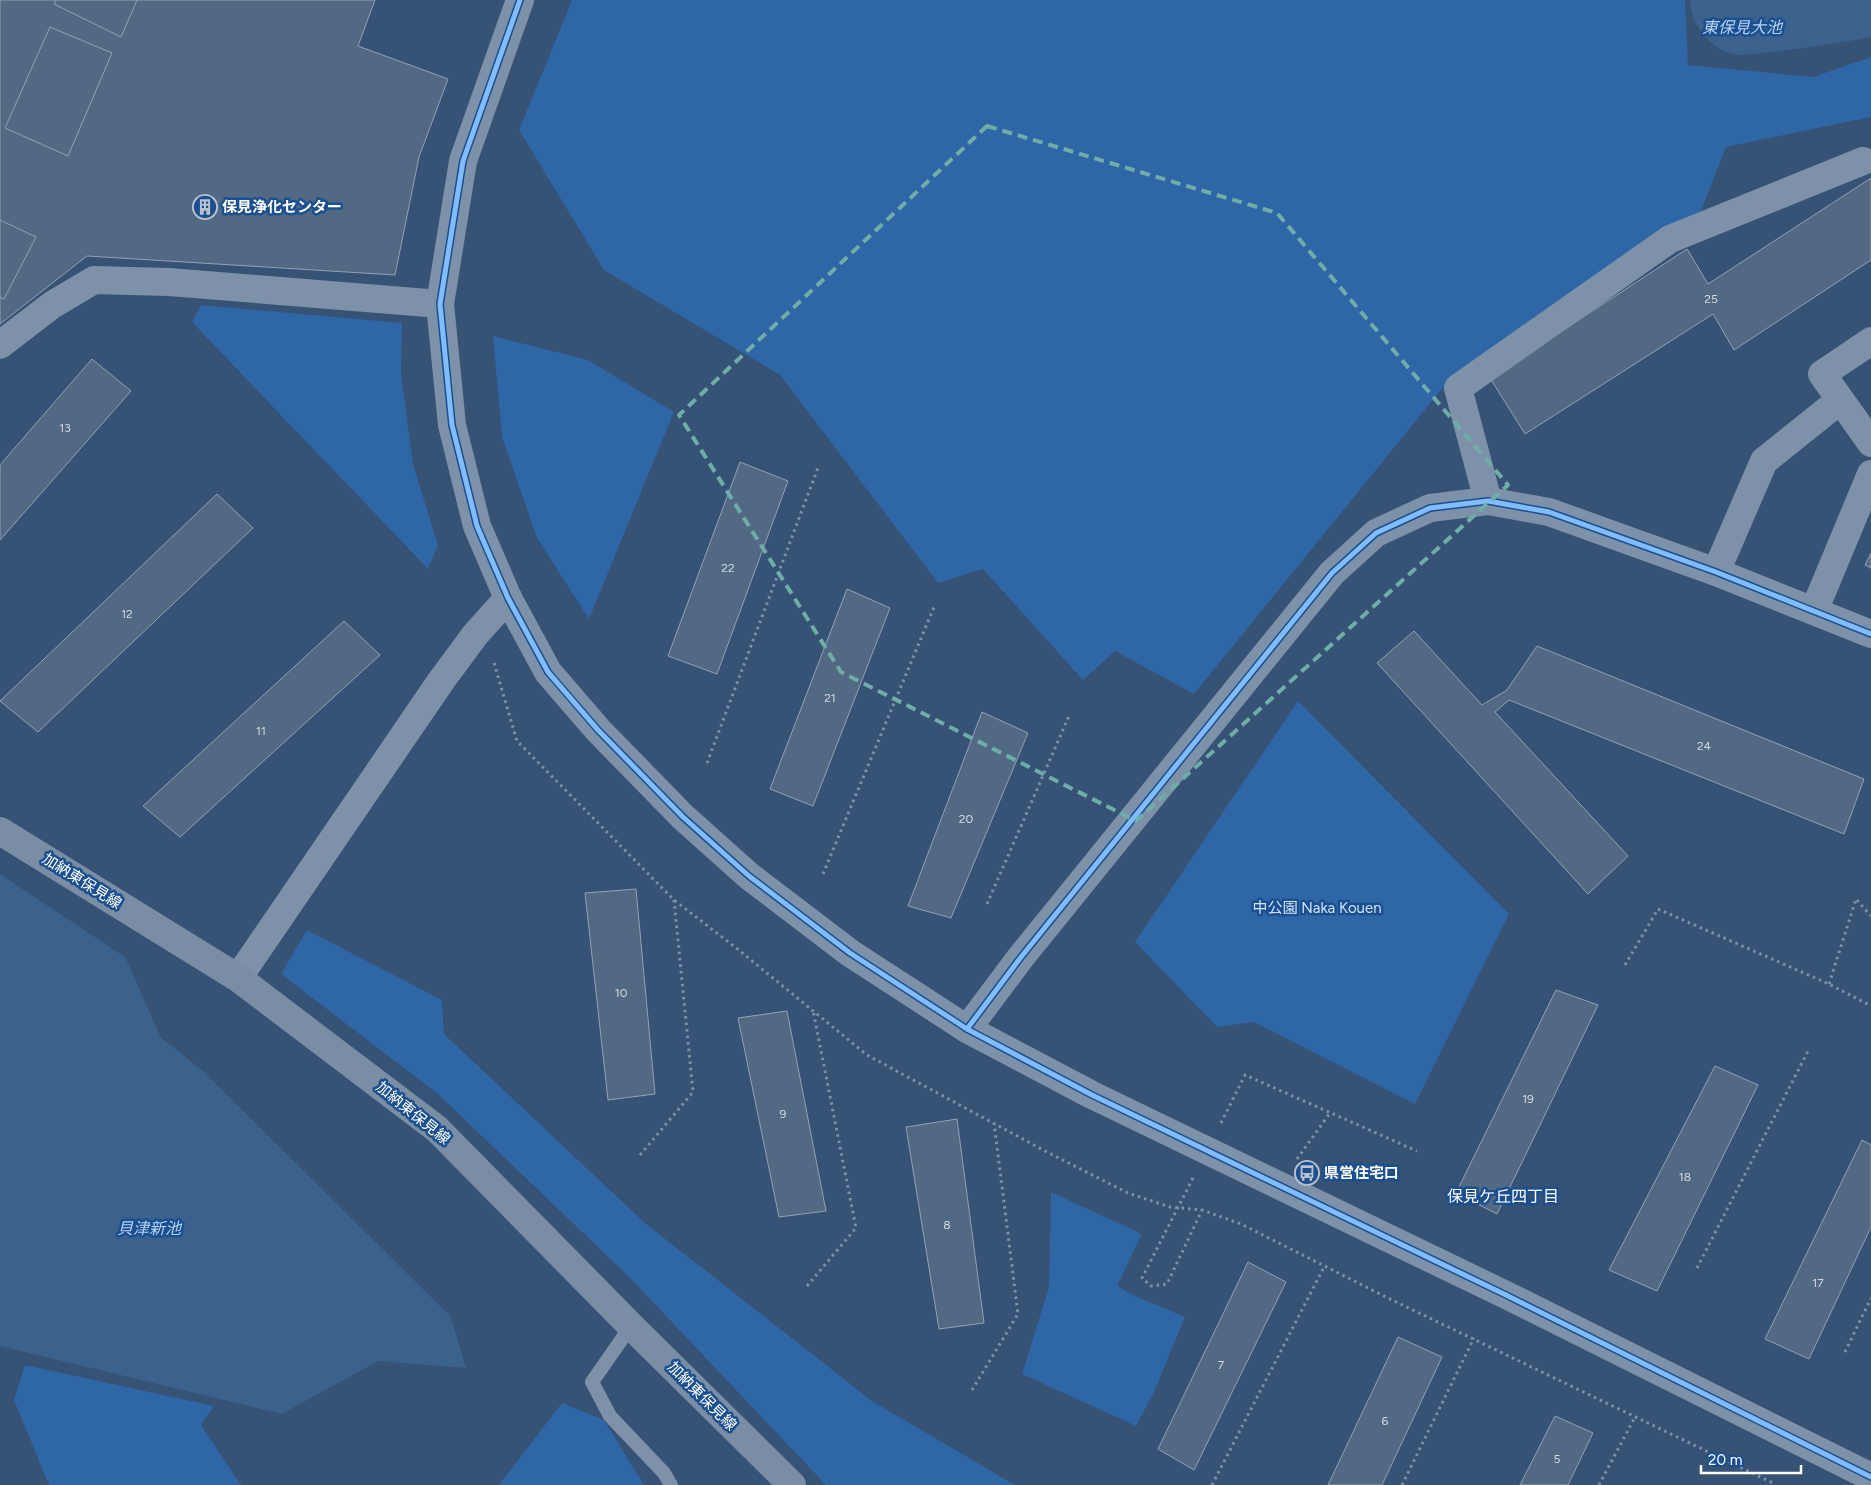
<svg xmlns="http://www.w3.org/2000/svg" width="1871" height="1485" font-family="Figtree,'Noto Sans JP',sans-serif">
<rect width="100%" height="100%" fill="#365274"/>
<g fill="#2f66a5">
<path d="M572,0H1685L1688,65L1813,77L1871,57V117L1726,147L1701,211L1445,385L1194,694L1115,651L1083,680L983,569L938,583L780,375L604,270L519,130Z"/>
<path d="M201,305L402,323L401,373L413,464L438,545L428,569L192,322Z"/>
<path d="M493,336L588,360L674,412L589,619L537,538L502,437Z"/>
<path d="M1298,701L1509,914L1415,1104L1254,1022L1217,1027L1135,942Z"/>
<path d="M307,930L442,1000L444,1034L645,1223L872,1401L1015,1485H826L630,1278L438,1094L281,974Z"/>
<path d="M1051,1192L1142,1234L1117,1286L1135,1296L1185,1317L1154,1392L1136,1426L1022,1374L1049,1287Z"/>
<path d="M25,1365L214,1406L201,1425L241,1485H49L14,1400Z"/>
<path d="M562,1403L604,1420L644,1485H499Z"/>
</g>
<g fill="#3b618d">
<path d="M1690,0H1871V37C1838,43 1805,49 1771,52C1761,53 1750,55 1740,55C1713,53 1690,26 1690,0Z"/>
<path d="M0,874L125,957L161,1038L201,1069L451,1317L466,1368L378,1361L282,1414L0,1346Z"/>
</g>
<g fill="#526984" stroke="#92a2b6">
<path d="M0,0H375L358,46L448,79L419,157L395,275L87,256L0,324Z"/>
<path d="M56,0H137L121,37L54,4Z"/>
<path d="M50,27L112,53L68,156L5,128Z"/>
<path d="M1871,178V260L1734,350L1713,314L1525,434L1490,378L1687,249L1708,284Z"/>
<path d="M0,220L36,237L4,299L0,297Z"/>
<path d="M92,359L131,391L0,540V465Z"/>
<path d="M740,462L788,481L717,674L668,656Z"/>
<path d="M217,494L253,528L38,732L0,701Z"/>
<path d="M1871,553V568L1865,565Z"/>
<path d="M847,589L890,608L813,806L770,789Z"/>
<path d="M344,621L380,655L180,837L143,806Z"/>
<path d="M1414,631L1482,705L1507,690L1537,646L1864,779L1844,834L1509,700L1495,712L1628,856L1588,894L1377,663Z"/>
<path d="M982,712L1028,733L951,918L908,906Z"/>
<path d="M636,889L655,1094L608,1100L585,893Z"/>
<path d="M1556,990L1598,1005L1497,1214L1456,1193Z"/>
<path d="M787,1011L826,1211L779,1217L738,1018Z"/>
<path d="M1715,1066L1758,1085L1657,1291L1609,1270Z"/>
<path d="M957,1119L984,1323L939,1329L906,1127Z"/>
<path d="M1862,1140L1871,1145V1227L1809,1359L1765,1339Z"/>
<path d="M1248,1262L1286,1282L1194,1470L1158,1449Z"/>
<path d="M1398,1337L1442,1357L1382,1485H1328Z"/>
<path d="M1555,1416L1593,1433L1568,1485H1520Z"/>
</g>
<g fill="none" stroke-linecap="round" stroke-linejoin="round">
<g stroke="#7d92a8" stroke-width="3" stroke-dasharray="2.5 4" stroke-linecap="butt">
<path d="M494,663L517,741L674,900L735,947L867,1055L1045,1151L1128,1193L1170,1207L1202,1210L1241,1224L1390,1299L1775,1484"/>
<path d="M707,763L819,465"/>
<path d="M823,874L934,607"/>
<path d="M1857,900L1871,916"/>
<path d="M987,904L1069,716"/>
<path d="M1625,965L1658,909L1829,984L1871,1006"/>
<path d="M1829,984L1856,899"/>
<path d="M1221,1123L1245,1075L1417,1151"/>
<path d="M640,1155L693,1092L674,900"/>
<path d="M1297,1159L1330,1113"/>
<path d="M1193,1178L1142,1278L1151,1286L1167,1284L1202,1210"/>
<path d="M1697,1268L1808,1051"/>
<path d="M807,1286L856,1228L813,1010"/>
<path d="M1845,1352L1871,1298"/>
<path d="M972,1390L1018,1314L994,1123"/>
<path d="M1212,1485L1325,1265"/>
<path d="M1402,1485L1474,1338"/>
<path d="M1599,1485L1635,1417"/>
</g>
<path stroke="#7d92a8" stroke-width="14" d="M631,1326L592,1382L610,1416L664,1473L671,1485"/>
<g stroke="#7d92a8" stroke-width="28">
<path d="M1871,341L1822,374L1871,443"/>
<path d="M0,345L52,305L94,280L169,282L440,304"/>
<path d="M1488,501L1458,388L1670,239L1863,161"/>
<path d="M1716,572L1764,461L1839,401"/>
<path d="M1814,611L1871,474"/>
</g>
<g stroke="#7d92a8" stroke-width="28">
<path d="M520,0L463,161L440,304L452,425L477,526L508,598L548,672L598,730L683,817L749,876L850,953L967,1029L1092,1095L1506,1295L1871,1477"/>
<path d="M238,978L441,681L475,635L508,598"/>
<path d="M967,1029L1021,957L1332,573L1376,533L1430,508L1488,501L1549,512L1716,572L1871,634"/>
</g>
<path stroke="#798da4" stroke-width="28" d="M0,831L238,978L437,1129L631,1326L792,1485"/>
<defs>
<g id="cycleway">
<path d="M520,0L463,161L440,304L452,425L477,526L508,598L548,672L598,730L683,817L749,876L850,953L967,1029L1092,1095L1506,1295L1871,1477"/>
<path d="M967,1029L1021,957L1332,573L1376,533L1430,508L1488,501L1549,512L1716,572L1871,634"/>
</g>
</defs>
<use href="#cycleway" stroke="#1b4f8f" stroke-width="8"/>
<use href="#cycleway" stroke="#80bcff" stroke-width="5"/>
</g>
<path fill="none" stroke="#6fada8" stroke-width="4" stroke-dasharray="10 6" stroke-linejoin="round" d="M987,126L1277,213L1508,485L1136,821L841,672L679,415Z"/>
<defs>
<symbol id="building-ring" viewBox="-11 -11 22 22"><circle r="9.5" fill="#1b4f8f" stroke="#b9c2ce" stroke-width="1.5"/><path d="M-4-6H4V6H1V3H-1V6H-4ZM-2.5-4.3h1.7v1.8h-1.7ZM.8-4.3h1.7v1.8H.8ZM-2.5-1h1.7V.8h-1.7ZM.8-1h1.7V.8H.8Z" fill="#b9c2ce"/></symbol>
<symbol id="bus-ring" viewBox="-11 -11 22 22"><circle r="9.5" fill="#1b4f8f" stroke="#b9c2ce" stroke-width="1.5"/><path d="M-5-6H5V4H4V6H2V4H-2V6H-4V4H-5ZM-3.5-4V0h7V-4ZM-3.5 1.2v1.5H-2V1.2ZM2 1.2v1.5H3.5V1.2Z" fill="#b9c2ce"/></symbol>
</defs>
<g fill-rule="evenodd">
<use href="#building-ring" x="191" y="193" width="28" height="28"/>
<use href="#bus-ring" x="1293" y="1159" width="28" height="28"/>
</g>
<g text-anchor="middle" stroke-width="5" stroke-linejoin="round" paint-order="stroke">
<g font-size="12" fill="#d4dae0">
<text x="1711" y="303">25</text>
<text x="65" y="432">13</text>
<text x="728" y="572">22</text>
<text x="127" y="618">12</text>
<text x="830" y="702">21</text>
<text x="261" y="735">11</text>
<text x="1704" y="750">24</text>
<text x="966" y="823">20</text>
<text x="621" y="997">10</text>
<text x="1528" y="1103">19</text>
<text x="783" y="1118">9</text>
<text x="1685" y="1181">18</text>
<text x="947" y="1229">8</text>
<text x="1818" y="1287">17</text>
<text x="1221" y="1369">7</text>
<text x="1385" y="1425">6</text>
<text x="1557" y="1463">5</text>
</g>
<g font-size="15" font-weight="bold" fill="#fff" stroke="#1b4f8f" text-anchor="start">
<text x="222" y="212">保見浄化センター</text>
<text x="1324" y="1178">県営住宅口</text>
</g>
<g font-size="15" fill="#fff" stroke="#1b4f8f">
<text transform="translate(82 881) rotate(32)" y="5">加納東保見線</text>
<text transform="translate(413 1113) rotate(39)" y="5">加納東保見線</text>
<text transform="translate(702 1396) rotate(45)" y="5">加納東保見線</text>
</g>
<g font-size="15" fill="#cfe3fa" stroke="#1b4f8f">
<text x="1317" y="913">中公園 Naka Kouen</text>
</g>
<g font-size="16" font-style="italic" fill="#b5d3f5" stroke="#1b4f8f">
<text x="1742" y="33">東保見大池</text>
<text x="149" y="1234">貝津新池</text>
</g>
<g font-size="16" fill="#fff" stroke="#1b4f8f">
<text x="1503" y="1202">保見ケ丘四丁目</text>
</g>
</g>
<path d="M1701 1465v8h100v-8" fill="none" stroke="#ffffff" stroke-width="2.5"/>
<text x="1708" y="1465" font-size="15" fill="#ffffff" stroke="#1b4f8f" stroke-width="4" paint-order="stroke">20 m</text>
</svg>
